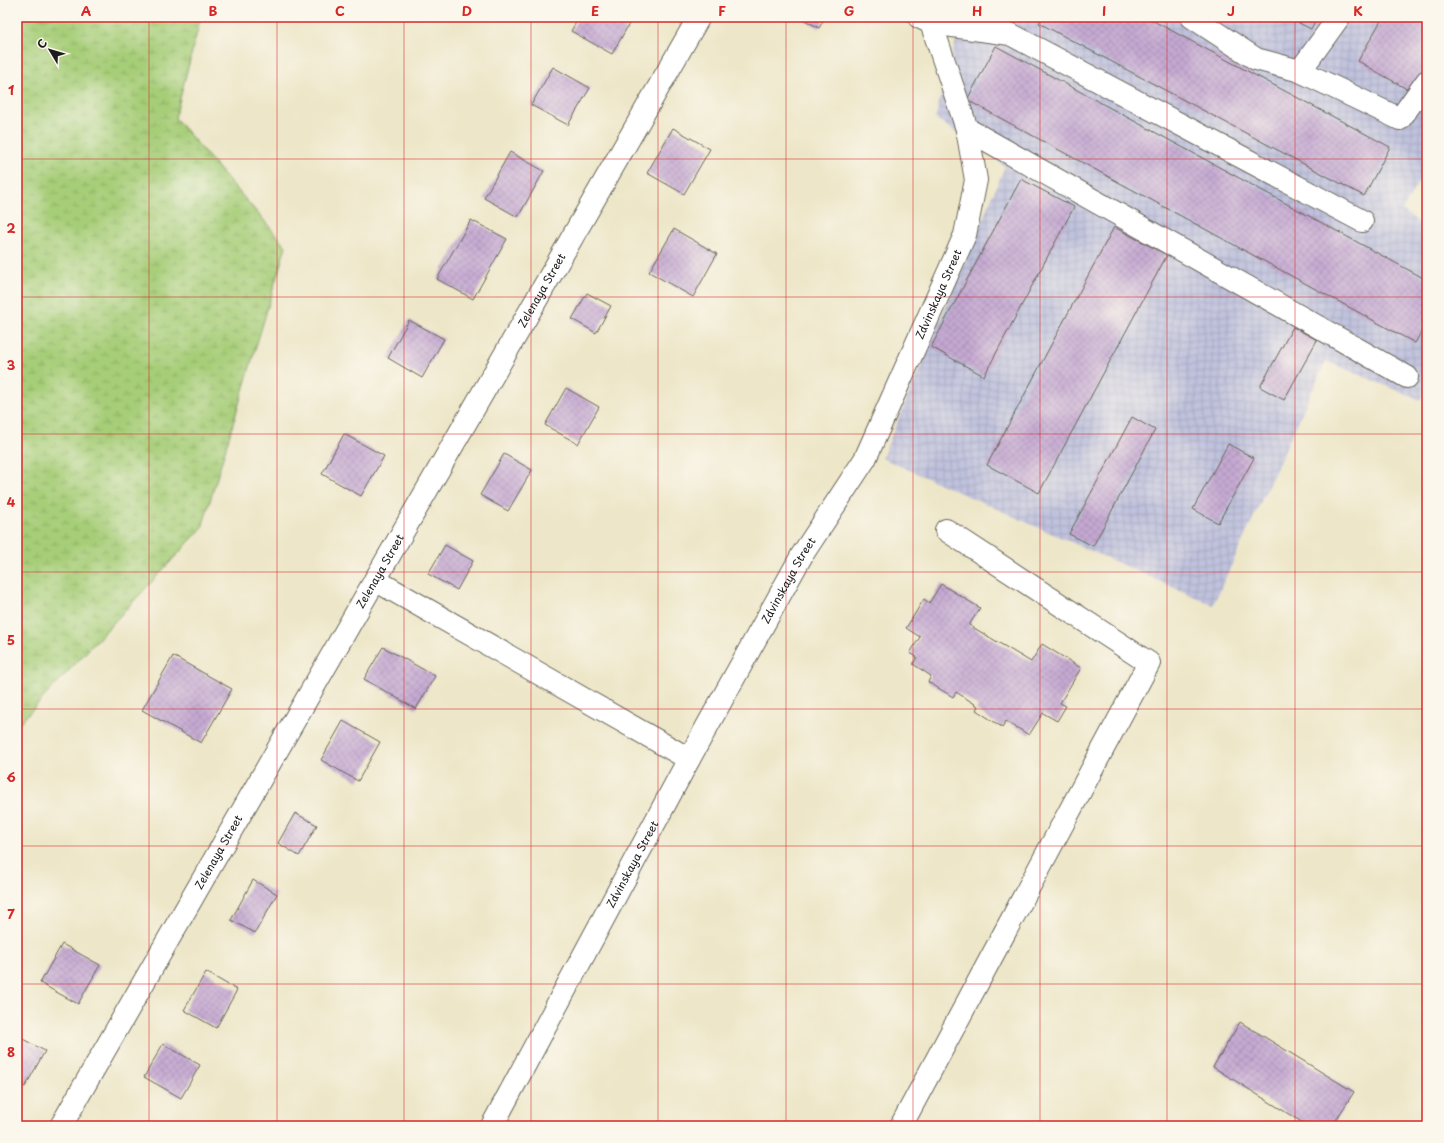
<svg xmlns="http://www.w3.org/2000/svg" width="1444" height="1143" font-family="'Playpen Sans',sans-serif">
<defs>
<pattern id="industrial-grid" width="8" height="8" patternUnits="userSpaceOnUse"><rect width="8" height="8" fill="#c0c2dd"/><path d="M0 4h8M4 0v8" fill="none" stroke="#a4a6bd"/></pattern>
<pattern id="wetland-marsh" width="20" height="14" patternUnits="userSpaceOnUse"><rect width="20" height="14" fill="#a6cd77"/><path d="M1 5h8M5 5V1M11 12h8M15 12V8" fill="none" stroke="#8eaf66"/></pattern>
<pattern id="building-cross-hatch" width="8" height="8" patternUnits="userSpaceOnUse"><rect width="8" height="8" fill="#c4a8d1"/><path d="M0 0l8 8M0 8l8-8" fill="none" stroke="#a890b3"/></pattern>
</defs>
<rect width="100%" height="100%" fill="#fbf7ec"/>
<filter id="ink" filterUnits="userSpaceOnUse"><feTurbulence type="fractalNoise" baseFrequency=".025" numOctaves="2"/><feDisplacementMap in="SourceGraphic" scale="8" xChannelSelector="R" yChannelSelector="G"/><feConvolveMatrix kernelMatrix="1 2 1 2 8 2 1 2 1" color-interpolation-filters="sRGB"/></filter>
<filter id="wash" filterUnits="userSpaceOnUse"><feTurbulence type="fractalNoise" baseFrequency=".012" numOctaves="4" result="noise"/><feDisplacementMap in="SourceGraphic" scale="16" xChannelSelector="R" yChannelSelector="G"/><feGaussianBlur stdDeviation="0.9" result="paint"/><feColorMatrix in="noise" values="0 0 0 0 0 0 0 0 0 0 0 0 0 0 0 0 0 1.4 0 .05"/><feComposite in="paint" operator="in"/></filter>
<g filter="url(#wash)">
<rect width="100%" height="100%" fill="#ede6c8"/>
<path fill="url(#industrial-grid)" d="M962,17H1427V168L1402,210L1427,228V387L1420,400L1326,361L1213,605L882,458L1005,166L935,118Z"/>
<path fill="url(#wetland-marsh)" stroke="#61744a" d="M17,17H201L175,118L286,246L202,528L17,726Z"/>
<g id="blocks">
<g fill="url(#building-cross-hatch)">
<path d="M579,17H633L612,54L571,31Z"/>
<path d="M799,17H825L819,28Z"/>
<path d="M1042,17H1146L1390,147L1364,196L1039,23Z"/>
<path d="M1287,17H1317L1311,29Z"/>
<path d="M1383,17H1427V66L1412,92L1358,61Z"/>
<path d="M996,46L1427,280V322L1415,343L967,100Z"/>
<path d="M553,67L590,88L568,125L531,105Z"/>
<path d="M673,128L710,149L684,194L647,173Z"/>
<path d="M510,152L544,171L518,217L484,198Z"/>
<path d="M1021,179L1074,207L984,376L931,347Z"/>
<path d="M471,220L507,239L473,299L437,279Z"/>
<path d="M1114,227L1167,255L1039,493L987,465Z"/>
<path d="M674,229L717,254L693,297L649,272Z"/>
<path d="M587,293L611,306L596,333L572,319Z"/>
<path d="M409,320L444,339L422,378L388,358Z"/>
<path d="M1293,327L1317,340L1284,400L1260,387Z"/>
<path d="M566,388L599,407L578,444L545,425Z"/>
<path d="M1132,417L1155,430L1093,546L1069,534Z"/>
<path d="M344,434L384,456L361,496L322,474Z"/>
<path d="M1228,444L1254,458L1218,523L1193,509Z"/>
<path d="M504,454L532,470L508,511L480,495Z"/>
<path d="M445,545L473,561L457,590L428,574Z"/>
<path d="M941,584L980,608L969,625L1031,662L1042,644L1081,668L1060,703L1066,706L1057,721L1043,713L1029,735L1006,721L1002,727L976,710L978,706L956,692L953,697L928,682L931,676L913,664L917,657L910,653L920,637L906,628L924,599L929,603Z"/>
<path d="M383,647L435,676L416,709L364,679Z"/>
<path d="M173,656L232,689L201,743L142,710Z"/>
<path d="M343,721L380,742L358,781L321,760Z"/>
<path d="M295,813L317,825L299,856L278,843Z"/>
<path d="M253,880L277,894L255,933L231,920Z"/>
<path d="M62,944L100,965L78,1004L40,983Z"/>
<path d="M206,972L237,990L216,1028L184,1010Z"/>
<path d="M1240,1022L1354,1092L1332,1126H1308L1213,1067Z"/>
<path d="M17,1036L45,1051L25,1087L17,1082Z"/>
<path d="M163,1044L200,1065L181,1098L144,1077Z"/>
</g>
</g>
</g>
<g filter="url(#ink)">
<use href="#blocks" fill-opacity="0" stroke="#656358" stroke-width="1"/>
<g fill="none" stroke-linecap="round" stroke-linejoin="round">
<defs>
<g id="minor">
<path d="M1192,17L1256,59L1300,71L1400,119L1427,81"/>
<path d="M931,23L1010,34L1362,221"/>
<path d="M1300,71L1339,17"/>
<path d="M967,129L1407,377"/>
<path d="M375,580L689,759"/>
<path id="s1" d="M61,1126L699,17"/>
<path id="s2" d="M492,1126L689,759L802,555L865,459L965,235L976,180L967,129L931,23L919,17"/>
<path d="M901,1126L1149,663L946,530"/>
</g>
</defs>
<use href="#minor" stroke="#656358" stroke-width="24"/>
<use href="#minor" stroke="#fff" stroke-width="22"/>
</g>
</g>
<path fill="none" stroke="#d62828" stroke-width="1" stroke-opacity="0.55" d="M149,17V1126M277,17V1126M404,17V1126M531,17V1126M658,17V1126M786,17V1126M913,17V1126M1040,17V1126M1167,17V1126M1295,17V1126M17,159H1427M17,297H1427M17,434H1427M17,572H1427M17,709H1427M17,846H1427M17,984H1427"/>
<g text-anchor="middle" stroke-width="3.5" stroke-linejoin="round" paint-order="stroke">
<g font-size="11" fill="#1c1c1c" stroke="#fbf7ec">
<text dy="4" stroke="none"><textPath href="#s1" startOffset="964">Zelenaya Street</textPath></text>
<text dy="4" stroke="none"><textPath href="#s2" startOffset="945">Zdvinskaya Street</textPath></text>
<text dy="4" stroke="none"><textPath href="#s1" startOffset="640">Zelenaya Street</textPath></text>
<text dy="4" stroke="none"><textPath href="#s2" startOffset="621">Zdvinskaya Street</textPath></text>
<text dy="4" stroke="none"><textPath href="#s1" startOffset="316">Zelenaya Street</textPath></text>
<text dy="4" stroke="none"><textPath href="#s2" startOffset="297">Zdvinskaya Street</textPath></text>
</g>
</g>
<rect width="1444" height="1143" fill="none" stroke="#fbf7ec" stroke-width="44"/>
<g transform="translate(50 50) rotate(308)" stroke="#fbf7ec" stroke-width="3" paint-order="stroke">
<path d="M0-3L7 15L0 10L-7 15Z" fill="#1c1c1c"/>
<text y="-6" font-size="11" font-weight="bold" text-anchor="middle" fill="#1c1c1c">С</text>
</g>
<rect x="22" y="22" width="1400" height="1099" fill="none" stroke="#d62828" stroke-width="1.5"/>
<g font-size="13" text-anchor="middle" font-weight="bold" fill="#d62828">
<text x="86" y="16">A</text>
<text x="213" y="16">B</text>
<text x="340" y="16">C</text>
<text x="467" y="16">D</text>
<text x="595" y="16">E</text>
<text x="722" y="16">F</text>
<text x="849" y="16">G</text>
<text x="977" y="16">H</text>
<text x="1104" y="16">I</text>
<text x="1231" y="16">J</text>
<text x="1358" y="16">K</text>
<text x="11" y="95">1</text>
<text x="11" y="233">2</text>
<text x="11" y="370">3</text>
<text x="11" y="507">4</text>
<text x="11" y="645">5</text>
<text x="11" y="782">6</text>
<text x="11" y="919">7</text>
<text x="11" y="1057">8</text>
</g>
</svg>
